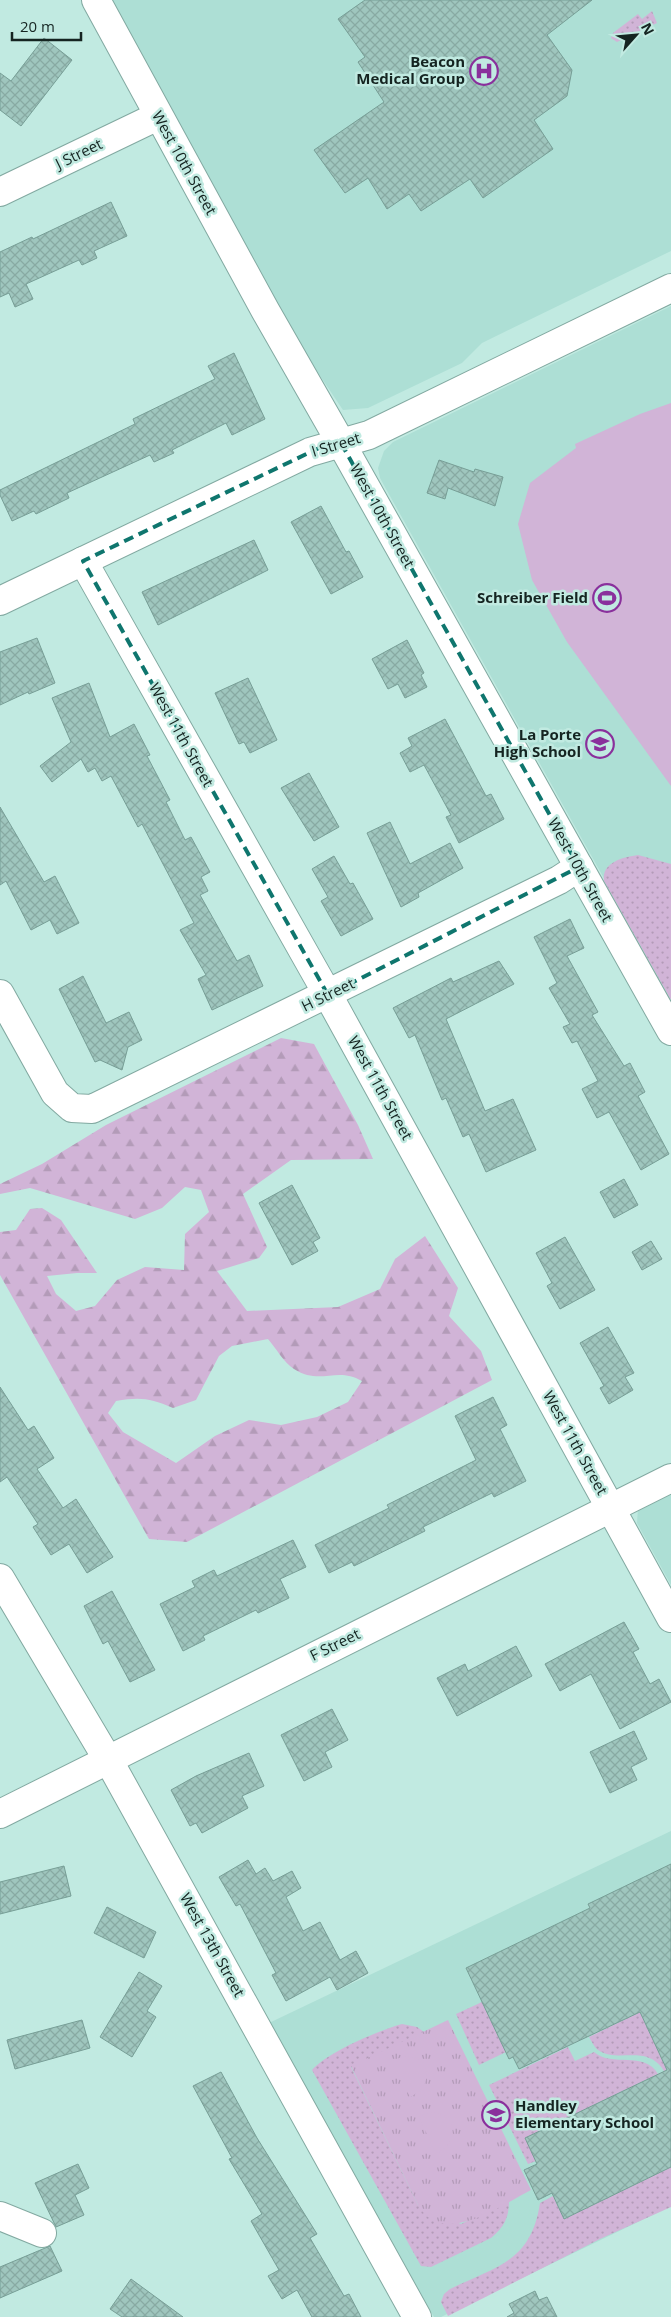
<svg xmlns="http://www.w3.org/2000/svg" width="671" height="2317" font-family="'Open Sans',sans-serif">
<defs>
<pattern id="grass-dots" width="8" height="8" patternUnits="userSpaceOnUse" patternTransform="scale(1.25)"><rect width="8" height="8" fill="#d1b4d7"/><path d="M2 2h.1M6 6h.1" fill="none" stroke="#b39bb8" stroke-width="1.8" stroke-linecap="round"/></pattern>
<pattern id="forest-firs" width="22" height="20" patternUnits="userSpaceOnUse" patternTransform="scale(1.25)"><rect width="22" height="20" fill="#d1b4d7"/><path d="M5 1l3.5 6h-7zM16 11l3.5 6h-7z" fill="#b39bb8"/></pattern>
<pattern id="park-tufts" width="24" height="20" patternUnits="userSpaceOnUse" patternTransform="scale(1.25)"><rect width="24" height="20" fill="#d1b4d7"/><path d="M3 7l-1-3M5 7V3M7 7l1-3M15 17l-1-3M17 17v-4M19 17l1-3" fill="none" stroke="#b39bb8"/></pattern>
<pattern id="building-cross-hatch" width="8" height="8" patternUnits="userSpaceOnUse" patternTransform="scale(1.25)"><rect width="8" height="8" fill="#9fc6be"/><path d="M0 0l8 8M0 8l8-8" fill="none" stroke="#88aaa3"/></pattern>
</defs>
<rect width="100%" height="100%" fill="#c1eae1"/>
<g fill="#addfd5">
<path d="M105,0H671V251L482,343L462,363L368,408L343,410L306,355Z"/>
<path d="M671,306V998L386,489L380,478L378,468L384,451L393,442Z"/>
<path d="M671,1492V1585L637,1523L638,1508Z"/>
<path d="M671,1831V2206L441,2317H434L269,2023Z"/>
</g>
<g fill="url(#grass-dots)">
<path d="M652,11L657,23L617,42L611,38L613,33L638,14L642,19Z"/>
<path d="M638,855L671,864V1000L604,881C601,862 624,857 638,855Z"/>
<path d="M482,2002L506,2052L479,2065L456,2014Z"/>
<path d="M640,2012L667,2070L664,2071C647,2043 618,2064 598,2050C594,2047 591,2040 589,2037Z"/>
<path d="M402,2024L417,2027L424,2032L351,2067L418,2205L461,2224L509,2201C509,2218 504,2227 491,2238L431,2267L421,2266L312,2070C328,2052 377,2031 402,2024Z"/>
<path d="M568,2047L575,2061L594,2052C612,2068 644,2050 658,2074L526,2138L536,2161L528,2164L489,2085Z"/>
<path d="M671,2167V2207L600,2239L448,2316L441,2302L444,2294L450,2289C497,2266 531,2262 540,2203L553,2196L564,2219Z"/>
</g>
<path fill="url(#forest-firs)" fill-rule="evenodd" d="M281,1038L314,1044L358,1125L373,1159L291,1160L243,1194L267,1247L259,1258L217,1271L247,1311L338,1307L380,1289L395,1259L425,1236L458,1288L449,1316L481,1351L492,1380L187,1542L149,1539L0,1275V1232L16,1230L30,1209L42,1208L61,1220L97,1273H77L47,1276L56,1294L76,1311L95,1306L117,1280L145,1267L184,1270L185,1234L209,1212L201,1190L185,1187L162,1208L135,1219L30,1188L0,1194V1184L42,1164L106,1125ZM268,1339C276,1348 284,1363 294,1369C321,1386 336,1366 362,1381L348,1402L317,1417L281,1425L249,1420L215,1436L176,1463L123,1432L108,1413L116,1401C140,1397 150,1398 173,1408L196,1400L219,1356L232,1346Z"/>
<path fill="url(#park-tufts)" d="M448,2020L531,2190C505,2203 456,2239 428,2217C424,2214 421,2209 418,2205L351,2066Z"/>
<g fill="#d1b4d7">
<path d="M671,403V786L567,642L532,580L518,524L530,483L576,448L575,444L640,414Z"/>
<path d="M404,2056C432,2057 434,2086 410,2097L392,2061Z"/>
<path d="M430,2112C458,2113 460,2142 436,2154L419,2117Z"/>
</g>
<g fill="url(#building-cross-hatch)" stroke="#779e96">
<path d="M365,0H592L547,35L572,70L567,96L534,120L553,149L483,198L470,179L421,211L409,194L387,209L368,178L345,193L314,150L384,102L358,62L365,57L338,19Z"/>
<path d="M44,38L72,60L21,126L0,110V73L11,81Z"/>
<path d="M111,202L127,236L94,251L97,258L82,265L79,260L26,284L33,299L15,307L9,293L0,297V252L32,237L33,239Z"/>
<path d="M234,353L265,419L232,435L226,423L172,450L174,453L154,462L150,455L67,493L69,498L36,514L34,511L12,521L0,495V490L135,424L133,419L215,379L208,366Z"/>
<path d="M439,460L474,472L475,469L503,477L495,506L448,488L445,499L427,493Z"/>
<path d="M321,506L346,552L349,551L363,577L331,594L291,522Z"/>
<path d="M254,540L268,570L158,625L142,592Z"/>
<path d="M37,638L55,683L29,694L28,692L0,705V652Z"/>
<path d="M407,640L424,673L421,675L427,687L405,698L398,684L388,689L372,659Z"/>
<path d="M248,678L277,740L250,753L244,742L239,744L215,693Z"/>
<path d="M89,683L110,737L134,724L150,755L147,756L170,800L166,802L185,840L191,837L210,872L201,877L208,891L200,895L237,961L249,955L263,986L212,1010L198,979L206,975L180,930L194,923L142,824L138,827L111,776L102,781L95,768L88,772L81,759L52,782L40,766L71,742L52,698Z"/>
<path d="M445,719L486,796L491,794L504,819L459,843L446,817L451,815L424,765L410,772L400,753L412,746L408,738Z"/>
<path d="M309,773L339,827L314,841L281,788Z"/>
<path d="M0,807L44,882L55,876L79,923L57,934L50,920L31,930L6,881L0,885Z"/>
<path d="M390,822L410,864L450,843L463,868L418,893L419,897L401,907L367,833Z"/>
<path d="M334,856L350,884L353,883L373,919L341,936L321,901L328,897L312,869Z"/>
<path d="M570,919L584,948L567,956L598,1012L592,1015L624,1066L630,1063L645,1092L638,1096L669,1154L641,1170L609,1112L597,1118L582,1089L598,1081L577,1041L572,1043L563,1027L570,1024L549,988L557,983L534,937Z"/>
<path d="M499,961L514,984L446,1019L485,1111L513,1099L536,1150L486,1172L469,1134L463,1137L446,1098L442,1100L415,1035L409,1038L393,1008L451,978L453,982Z"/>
<path d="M83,976L106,1023L129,1012L142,1040L128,1047L122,1070L100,1060L95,1062L59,989Z"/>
<path d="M624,1179L638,1205L614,1218L600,1192Z"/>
<path d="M292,1185L320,1238L313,1242L318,1251L292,1265L259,1203Z"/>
<path d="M565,1237L595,1290L560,1309L547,1286L552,1283L536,1253Z"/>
<path d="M651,1241L662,1259L642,1270L632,1252Z"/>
<path d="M608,1327L634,1373L625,1377L633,1390L609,1404L600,1388L604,1386L580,1343Z"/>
<path d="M0,1387L28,1430L34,1426L54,1458L37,1469L63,1508L76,1499L113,1557L87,1573L69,1544L51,1555L33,1527L38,1524L7,1477L0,1482Z"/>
<path d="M493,1397L507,1425L500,1429L526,1481L494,1497L492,1493L423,1527L425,1531L354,1566L352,1562L329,1573L315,1545L389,1508L387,1505L476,1460L455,1416Z"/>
<path d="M293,1540L306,1567L280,1579L289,1598L258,1613L256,1610L203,1636L205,1640L183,1651L160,1604L195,1587L192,1581L214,1570L217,1576Z"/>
<path d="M112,1591L155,1670L130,1682L108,1641L103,1644L84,1606Z"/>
<path d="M624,1622L639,1649L633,1652L650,1684L659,1679L671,1702L620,1729L591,1674L560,1691L545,1664Z"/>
<path d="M516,1646L532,1676L457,1716L437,1678L465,1664L468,1671Z"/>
<path d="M332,1709L348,1740L325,1752L332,1767L304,1781L281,1735Z"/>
<path d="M634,1731L647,1759L631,1767L637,1780L610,1793L590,1752Z"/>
<path d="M249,1753L264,1786L242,1796L248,1808L202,1833L196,1823L190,1826L171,1790L196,1776Z"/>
<path d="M248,1860L256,1874L265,1868L273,1881L292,1871L301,1888L286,1897L303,1931L320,1922L340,1960L356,1951L368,1973L337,1990L330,1977L286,2001L272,1975L276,1973L240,1904L236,1906L219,1877Z"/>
<path d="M671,1864V2167L564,2219L552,2193L538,2200L524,2170L537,2164L525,2138L667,2070L640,2012L519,2069L513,2057L509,2059L466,1968L590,1908L588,1904Z"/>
<path d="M64,1866L71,1896L0,1914V1882Z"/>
<path d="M107,1907L156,1932L144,1958L94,1933Z"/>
<path d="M139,1972L162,1986L147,2011L156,2017L132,2057L100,2037Z"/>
<path d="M82,2020L90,2048L15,2069L7,2040Z"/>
<path d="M221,2072L257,2138L317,2234L310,2238L344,2296L349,2294L361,2317H312L297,2290L282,2299L268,2276L279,2270L251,2221L262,2214L229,2159L232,2158L193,2086Z"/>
<path d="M78,2164L89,2188L75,2195L84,2215L56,2227L35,2183Z"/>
<path d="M50,2246L62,2271L0,2298V2267Z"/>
<path d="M131,2279L183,2317H122L110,2309Z"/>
<path d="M535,2291L539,2300L547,2297L557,2317H507L514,2313L509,2304Z"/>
</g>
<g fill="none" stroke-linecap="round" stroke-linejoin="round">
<defs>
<g id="minor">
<path d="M96,0L265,310L341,443"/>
<path d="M0,192L158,116"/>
<path d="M83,561L328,995L671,1618"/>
<path d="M0,994L55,1093L72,1108L92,1109L559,880L579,867"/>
<path d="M0,1578L114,1770L417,2317"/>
<path d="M0,1814L671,1478"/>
<path d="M0,2216L42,2233"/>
</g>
<g id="tertiary">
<path d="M341,443L671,1031"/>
<path d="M0,601L310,452L369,435L671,288"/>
</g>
</defs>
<use href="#minor" stroke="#82a9a1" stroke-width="30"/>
<use href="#tertiary" stroke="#82a9a1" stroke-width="30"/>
<use href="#minor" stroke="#fff" stroke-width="28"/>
<use href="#tertiary" stroke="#fff" stroke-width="28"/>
</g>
<path fill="none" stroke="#0f766e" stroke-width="4" stroke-dasharray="10 6" stroke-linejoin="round" d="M341,443L579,867L328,995L83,561L319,448Z"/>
<defs>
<symbol id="hospital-ring" viewBox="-11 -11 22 22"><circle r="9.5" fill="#c1eae1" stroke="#8a309c" stroke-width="1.5"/><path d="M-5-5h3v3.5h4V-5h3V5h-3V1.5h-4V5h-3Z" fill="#8a309c"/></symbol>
<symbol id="stadium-ring" viewBox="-11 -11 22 22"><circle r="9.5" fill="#c1eae1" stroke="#8a309c" stroke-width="1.5"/><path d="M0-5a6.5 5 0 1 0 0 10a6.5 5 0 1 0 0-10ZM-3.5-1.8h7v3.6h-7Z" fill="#8a309c"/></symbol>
<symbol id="school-ring" viewBox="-11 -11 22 22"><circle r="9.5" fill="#c1eae1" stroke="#8a309c" stroke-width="1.5"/><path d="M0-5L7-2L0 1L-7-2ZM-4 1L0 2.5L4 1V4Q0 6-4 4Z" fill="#8a309c"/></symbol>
</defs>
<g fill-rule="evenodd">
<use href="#hospital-ring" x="468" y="55" width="32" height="32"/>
<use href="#stadium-ring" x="591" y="582" width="32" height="32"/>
<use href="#school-ring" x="584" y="728" width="32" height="32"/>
<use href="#school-ring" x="480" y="2099" width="32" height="32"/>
</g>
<g text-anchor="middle" stroke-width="5" stroke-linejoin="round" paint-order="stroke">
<g font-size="15" font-weight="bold" fill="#152421" stroke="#c1eae1" text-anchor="end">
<text x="465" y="67">Beacon<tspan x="465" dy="17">Medical Group</tspan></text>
<text x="588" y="603">Schreiber Field</text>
<text x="581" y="740">La Porte<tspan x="581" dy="17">High School</tspan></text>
<text x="515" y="2111" text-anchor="start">Handley<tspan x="515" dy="17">Elementary School</tspan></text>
</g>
<g font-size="15" fill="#152421" stroke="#c1eae1">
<text transform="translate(79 154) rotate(-26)" y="5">J Street</text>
<text transform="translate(184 163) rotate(61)" y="5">West 10th Street</text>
<text transform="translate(336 445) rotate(-17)" y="5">I Street</text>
<text transform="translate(382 516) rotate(61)" y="5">West 10th Street</text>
<text transform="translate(181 735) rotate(61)" y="5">West 11th Street</text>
<text transform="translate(580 870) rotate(61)" y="5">West 10th Street</text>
<text transform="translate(328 995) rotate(-26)" y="5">H Street</text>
<text transform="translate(380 1088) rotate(61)" y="5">West 11th Street</text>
<text transform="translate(575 1443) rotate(61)" y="5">West 11th Street</text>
<text transform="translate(335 1645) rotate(-26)" y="5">F Street</text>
<text transform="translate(212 1945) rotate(61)" y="5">West 13th Street</text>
</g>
</g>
<g transform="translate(636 35) rotate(63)" stroke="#c1eae1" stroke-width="4" paint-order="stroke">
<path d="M0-4L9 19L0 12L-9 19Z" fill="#152421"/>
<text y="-8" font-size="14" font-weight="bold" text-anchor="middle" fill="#152421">N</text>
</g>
<path d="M12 32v8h69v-8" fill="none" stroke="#152421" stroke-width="2.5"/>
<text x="20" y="32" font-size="15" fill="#152421" stroke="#c1eae1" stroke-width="4" paint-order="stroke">20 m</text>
</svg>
